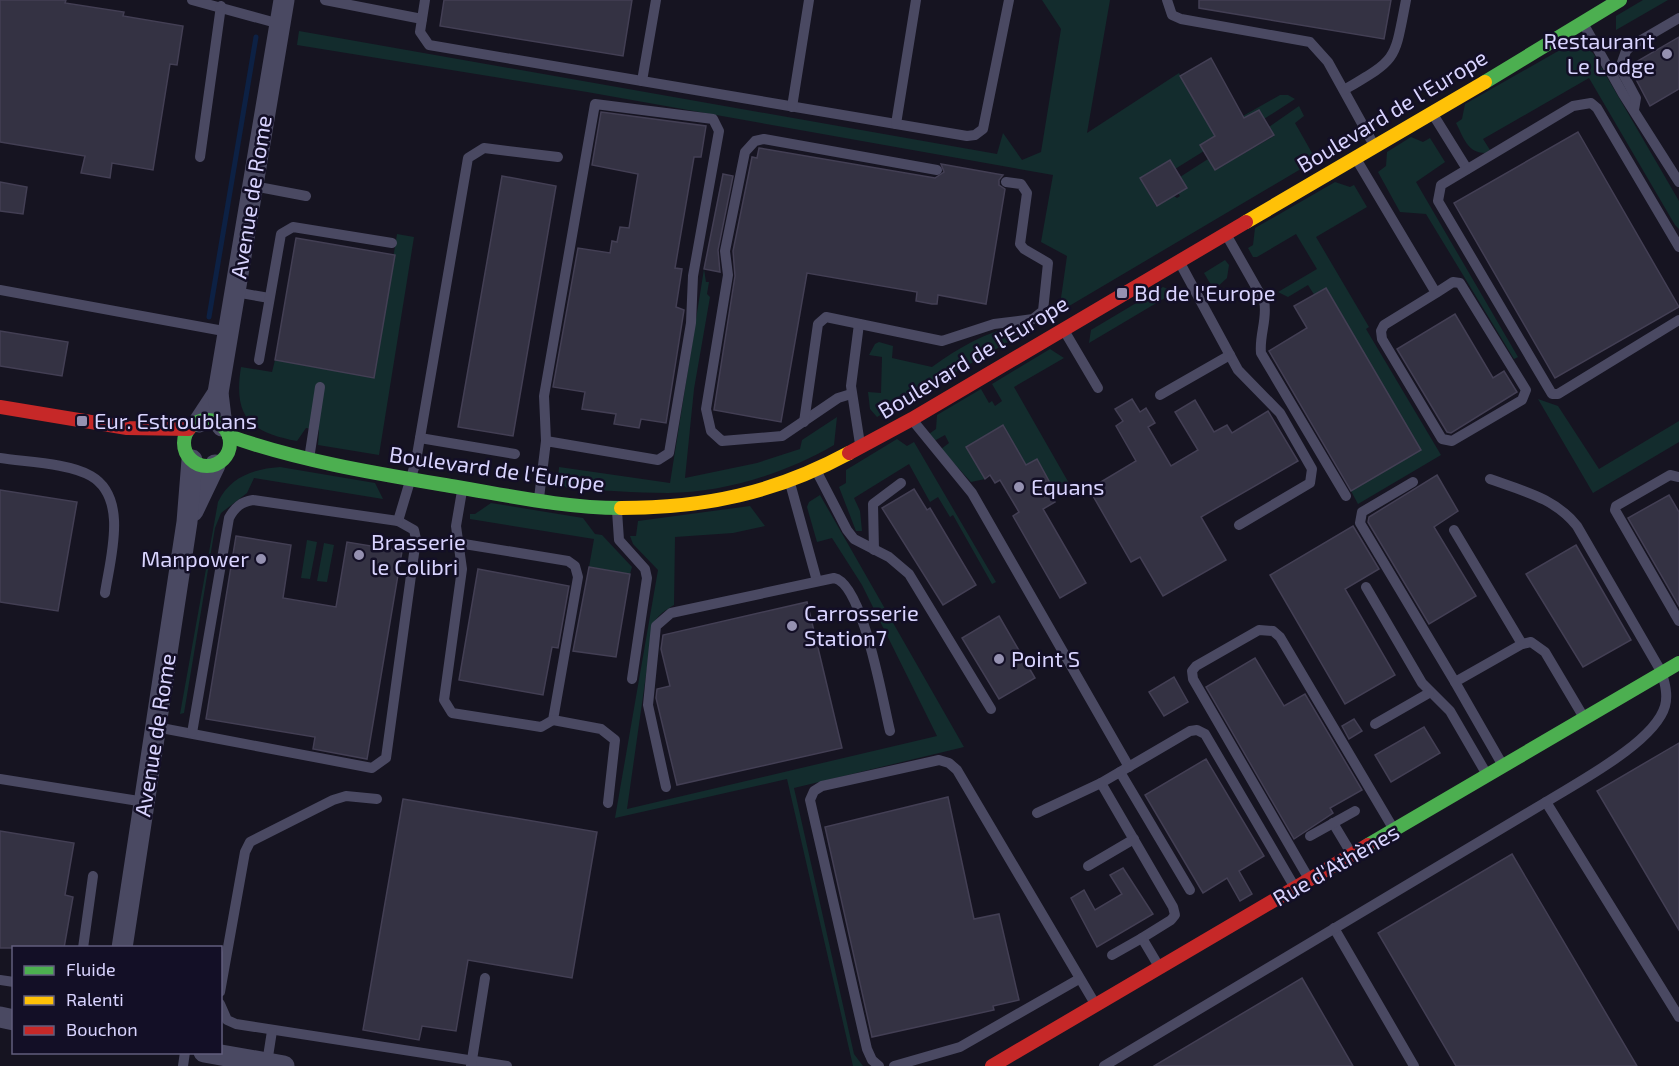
<svg xmlns="http://www.w3.org/2000/svg" width="1679" height="1066" font-family="'Exo 2',sans-serif">
<rect width="100%" height="100%" fill="#161421"/>
<g fill="#132c2d">
<path d="M1042,0H1110L1087,133L1179,73L1215,136L1200,145L1204,151L1175,169L1170,160L1140,178L1156,206L1174,196L1177,198L1180,196L1178,193L1186,188L1180,177L1208,159L1215,170L1274,136L1269,127L1299,106L1304,116L1295,123L1316,160L1059,312L1067,256L1041,242L1053,175L587,92L297,45L299,31L997,154L1003,133L1022,160L1041,152L1061,29Z"/>
<path d="M1643,0H1668L1616,30V16Z"/>
<path d="M1567,46L1580,50L1586,47L1593,53L1679,201V229L1675,225L1589,78L1483,139L1490,150L1485,153C1467,153 1463,136 1456,123L1462,119L1465,104Z"/>
<path d="M1280,95H1288L1295,99L1264,119L1259,110L1245,118L1243,116Z"/>
<path d="M1411,137L1423,142L1430,138L1445,162L1416,182L1518,357L1514,359L1426,214L1400,212L1378,172L1386,166L1387,152Z"/>
<path d="M1335,182L1350,187L1354,185L1367,207L1316,237L1369,327L1366,329L1441,455L1358,504L1351,491L1347,323L1326,288L1315,296L1308,285L1288,297L1278,292L1317,269L1296,234L1257,257H1253L1248,248L1253,245L1255,228Z"/>
<path d="M397,234L414,237L379,455L318,445L319,430L306,428L297,441C250,432 233,417 241,367L272,372L275,360L374,378Z"/>
<path d="M1225,260L1229,265L1227,278L1214,290L1204,273Z"/>
<path d="M704,269L706,282H709L707,294L710,297L694,389L685,478L757,463L800,449L802,440L837,417L834,445C786,473 724,493 668,493C635,493 601,490 567,488L558,481L559,467L670,483Z"/>
<path d="M1163,287L1175,292L1089,343L1091,330Z"/>
<path d="M1027,323L1033,328L877,417L870,409L868,392L881,393L882,357L869,355L875,344L879,342L893,346L892,358L932,367C962,345 990,330 1027,323Z"/>
<path d="M1050,349L1064,358L1014,387L1070,485L1055,492L1037,459L1026,465L1003,425L967,447L985,479L971,482L941,449L949,443L945,435L934,441L929,434L936,429L937,415L981,389L989,403L992,401L995,406L1002,401L992,384Z"/>
<path d="M1538,399L1558,406L1599,469L1679,421V442L1593,493Z"/>
<path d="M897,439L907,446L914,442L996,582L992,584L953,515L950,517L938,497L930,502L909,464L854,498L860,511L862,531H856L839,487L846,483V470Z"/>
<path d="M280,467L375,483L383,499L254,478L247,493L221,513L215,528L184,713L180,714L218,502C230,477 253,469 280,467Z"/>
<path d="M820,495L964,747L794,788L854,1054L863,1066H853L787,779L615,818L658,570L633,544L630,536H636L638,521L750,506L765,526L733,533L675,537L674,605C659,614 650,621 651,640L627,809L937,736L862,585L832,538L817,542L807,507L809,502Z"/>
<path d="M491,503L583,518L595,534L602,535L632,567L630,574L589,567L594,539L470,519V514H475Z"/>
<path d="M307,540L317,542L310,579L301,578Z"/>
<path d="M324,543L334,545L327,582L317,581Z"/>
</g>
<g fill="none" stroke-linecap="round" stroke-linejoin="round">
<path stroke="#0d2144" stroke-width="5" d="M209,317L256,37"/>
</g>
<g fill="#343243" stroke="#433f54" stroke-width="1.5">
<path d="M0,0H66L65,3L124,12L123,16L183,26L177,65L170,64L153,170L112,163L110,178L81,173L85,156L0,142Z"/>
<path d="M444,0H632L623,56L440,26Z"/>
<path d="M1199,0H1391L1384,39L1199,8Z"/>
<path d="M1679,37V89L1650,106L1629,66Z"/>
<path d="M1211,58L1244,118L1259,110L1274,135L1215,170L1200,145L1215,136L1180,76Z"/>
<path d="M601,112L706,126L701,157H694L675,268L682,269L676,307L684,310L666,423L641,419L639,428L614,424L616,414L582,409L585,392L553,387L578,248L610,253L612,241L617,242L620,227L629,228L638,174L592,165Z"/>
<path d="M1578,132L1679,307L1555,378L1454,203Z"/>
<path d="M759,148L935,178L944,172L941,164L1003,175L999,180V185L1005,189L986,304L938,295L937,304H932L916,301L917,292L807,273L781,422L714,410L735,276L733,251L752,157L757,158Z"/>
<path d="M1170,160L1187,188L1157,206L1140,178Z"/>
<path d="M723,174L733,176L718,250L720,272L704,269Z"/>
<path d="M502,176L556,186L513,436L458,427Z"/>
<path d="M0,182L27,187L23,214L0,211Z"/>
<path d="M296,238L395,255L374,378L275,360Z"/>
<path d="M1326,288L1421,450L1351,491L1269,351L1307,328L1294,306Z"/>
<path d="M1455,314L1493,378L1504,371L1517,392L1451,433L1447,432L1397,349Z"/>
<path d="M0,331L68,342L62,376L0,366Z"/>
<path d="M1132,399L1140,412L1146,408L1155,423L1148,427L1171,466L1198,450L1175,412L1195,400L1214,432L1227,425L1232,433L1268,411L1298,461L1201,517L1226,560L1163,596L1140,557L1131,562L1089,489L1136,461L1116,426L1123,421L1115,409Z"/>
<path d="M1003,425L1026,465L1037,459L1055,492L1051,495L1055,502L1043,509L1086,583L1060,598L1013,516L1019,512L1000,480L995,483L990,475L985,479L966,447Z"/>
<path d="M1437,475L1458,511L1434,527L1476,596L1429,624L1368,522L1369,517Z"/>
<path d="M914,489L927,510L930,508L976,585L943,605L882,508Z"/>
<path d="M0,490L77,502L58,611L0,602Z"/>
<path d="M1669,495L1679,512V606L1628,518Z"/>
<path d="M1353,526L1379,569L1345,589L1395,675L1345,704L1270,575Z"/>
<path d="M236,536L291,545L283,598L336,607L347,542L402,551L367,759L313,749L315,737L206,719Z"/>
<path d="M1576,545L1631,640L1583,667L1526,574Z"/>
<path d="M589,567L630,574L616,657L573,651Z"/>
<path d="M478,569L569,586L558,648L552,647L543,695L459,680Z"/>
<path d="M807,602L842,748L677,785L656,698L657,689L670,686L661,649L663,635Z"/>
<path d="M999,616L1035,678L999,699L962,638Z"/>
<path d="M1255,658L1284,706L1305,694L1362,790L1330,808L1333,813L1294,839L1206,687Z"/>
<path d="M1174,677L1188,702L1164,716L1149,692Z"/>
<path d="M1354,719L1362,731L1349,739L1342,726Z"/>
<path d="M1424,727L1440,753L1391,782L1375,755Z"/>
<path d="M1679,743V930L1597,791Z"/>
<path d="M1206,759L1264,856L1239,871L1252,894L1240,901L1227,878L1203,893L1145,795Z"/>
<path d="M948,797L974,919L999,914L1019,1000L993,1006L994,1010L872,1037L825,827Z"/>
<path d="M403,799L597,832L572,978L468,960L456,1031L422,1026L419,1040L363,1030Z"/>
<path d="M0,831L74,843L65,895L73,897L64,948H0Z"/>
<path d="M1512,854L1637,1066H1456L1378,933Z"/>
<path d="M1123,868L1153,914L1097,947L1071,898L1084,890L1095,910L1122,894L1110,875Z"/>
<path d="M1302,978L1353,1066H1154Z"/>
</g>
<g fill="none" stroke-linecap="round" stroke-linejoin="round">
<g stroke="#4a4962" stroke-width="10">
<path d="M192,0L280,24"/>
<path d="M325,0L422,19"/>
<path d="M425,0L420,32L429,45L967,136L975,135L983,129L1009,0"/>
<path d="M1167,0L1172,15L1181,19L1310,42L1328,62L1375,147"/>
<path d="M1584,25L1623,94L1679,182"/>
<path d="M642,81L656,0"/>
<path d="M1344,90C1398,58 1394,62 1406,0"/>
<path d="M792,107L809,0"/>
<path d="M1634,110L1636,98L1620,68L1626,51L1631,46L1679,18"/>
<path d="M1434,116L1467,169"/>
<path d="M896,124L916,0"/>
<path d="M200,157L221,6"/>
<path d="M1358,162L1436,293L1384,325L1381,331L1382,339L1442,439L1452,441L1522,400L1526,390L1460,283L1453,282L1436,293"/>
<path d="M253,186L306,196"/>
<path d="M1227,236L1264,301C1268,318 1259,335 1261,353L1346,496"/>
<path d="M1679,247L1597,108L1591,103L1573,106L1441,185L1438,201L1552,394H1558L1679,320"/>
<path d="M1180,263L1238,370L1280,413L1312,469L1310,483L1239,525"/>
<path d="M0,290L229,332"/>
<path d="M235,292L269,298"/>
<path d="M859,324L851,386L860,444"/>
<path d="M1065,332L1098,388"/>
<path d="M259,360L281,234L293,227L392,243"/>
<path d="M851,394L838,398L782,436L722,441L711,431L706,409L728,275L725,251L745,152L755,141L764,139L937,170"/>
<path d="M1160,395L1230,355"/>
<path d="M804,422L818,324L826,317L942,341L994,324L1033,319L1043,311L1048,263L1024,249L1020,244L1027,193L1021,184L1006,182"/>
<path d="M914,422L972,493L1129,767"/>
<path d="M420,438L515,454"/>
<path d="M0,458C25,462 69,463 91,476C129,498 110,559 105,593"/>
<path d="M309,459L320,387"/>
<path d="M818,474L847,530L854,539L889,557L909,574L991,709"/>
<path d="M1679,477L1670,475L1616,506L1615,510L1679,621"/>
<path d="M1490,479C1523,491 1555,498 1577,526L1662,673C1665,684 1668,695 1665,706C1655,742 1578,782 1546,802L1679,1017"/>
<path d="M1413,482L1362,512L1360,523L1455,682"/>
<path d="M790,483L817,581"/>
<path d="M539,498L546,441L544,396L595,104L713,119L719,131L693,276L691,323L669,453L658,460L546,441"/>
<path d="M617,511L619,540L645,569L647,578L632,679"/>
<path d="M1454,530L1522,644"/>
<path d="M458,543L568,561L575,566L578,577L553,720L541,727L452,713L444,700L462,569L456,526L462,491"/>
<path d="M874,550L873,504L901,483"/>
<path d="M1366,587L1422,683L1450,711L1486,773"/>
<path d="M553,720L601,729L615,740L608,803"/>
<path d="M1375,724L1429,693"/>
<path d="M156,727L372,768L386,758L416,539L414,530L398,521L416,461L468,158L484,148L558,157"/>
<path d="M192,733L229,518C235,507 241,502 253,500L398,521"/>
<path d="M1502,764L1455,682L1522,644L1531,642L1545,652L1583,716"/>
<path d="M1120,772L1190,890"/>
<path d="M0,779L145,802"/>
<path d="M1101,783L1173,907L1175,915L1171,920L1142,938L1158,965"/>
<path d="M666,787L648,705L656,626L671,613L834,578C863,583 883,703 890,731"/>
<path d="M1037,813L1101,783L1190,731L1197,730L1205,734L1294,886"/>
<path d="M1333,823L1351,853"/>
<path d="M1310,836L1355,811"/>
<path d="M1088,866L1134,839"/>
<path d="M1309,879L1193,679L1192,671L1196,666L1259,630L1273,631L1280,637L1393,828"/>
<path d="M1334,928L1414,1066"/>
<path d="M83,948L93,876"/>
<path d="M1112,955L1142,938"/>
<path d="M0,980L14,982"/>
<path d="M220,992L245,852L250,842L333,800L346,796L377,799"/>
<path d="M220,1004L227,1020L236,1024L507,1066"/>
<path d="M267,1063L272,1031"/>
<path d="M183,1066L185,1052"/>
<path d="M471,1066L485,978"/>
<path d="M879,1066L872,1060L867,1049L810,800L814,791L822,786L939,760L949,763L957,770L1094,1002"/>
<path d="M894,1066L960,1047L1079,979"/>
<path d="M1104,1066L1546,802"/>
</g>
<g stroke="#4a4962" stroke-width="21">
<path d="M199,422L218,393"/>
<path d="M222,426L218,393L284,0"/>
<path d="M193,511L215,465"/>
<path d="M122,948L187,522L192,460"/>
<path d="M0,1017L14,1020"/>
<path d="M204,1052L284,1066"/>
</g>
<g stroke="#4caf50" stroke-width="14">
<path d="M1485,82L1620,0"/>
<circle cx="207" cy="443" r="23"/>
<path d="M229,436C303,462 380,474 457,487C511,496 566,508 621,508"/>
<path d="M1368,845L1679,663"/>
</g>
<g stroke="#ffc107" stroke-width="14">
<path d="M1246,222L1485,82"/>
<path d="M621,508C705,508 775,493 849,453"/>
</g>
<g stroke="#c62828" stroke-width="14">
<path d="M0,407L127,428L189,429"/>
<path d="M849,453L912,419L1246,222"/>
<path d="M992,1066L1368,845"/>
</g>
</g>
<g fill="#9591b1" stroke="#130f26" stroke-width="2">
<circle cx="1667" cy="54" r="6"/>
<rect x="1116" y="287" width="12" height="12" rx="3"/>
<rect x="76" y="415" width="12" height="12" rx="3"/>
<circle cx="1019" cy="487" r="6"/>
<circle cx="359" cy="555" r="6"/>
<circle cx="261" cy="559" r="6"/>
<circle cx="792" cy="626" r="6"/>
<circle cx="999" cy="659" r="6"/>
</g>
<g text-anchor="middle" stroke-width="5" stroke-linejoin="round" paint-order="stroke">
<g font-size="22" fill="#d9d4ff" stroke="#130f26" text-anchor="start">
<text x="1655" y="49" text-anchor="end">Restaurant<tspan x="1655" dy="25">Le Lodge</tspan></text>
<text x="1134" y="301">Bd de l'Europe</text>
<text x="94" y="429">Eur. Estroublans</text>
<text x="1031" y="495">Equans</text>
<text x="371" y="550">Brasserie<tspan x="371" dy="25">le Colibri</tspan></text>
<text x="249" y="567" text-anchor="end">Manpower</text>
<text x="804" y="621">Carrosserie<tspan x="804" dy="25">Station7</tspan></text>
<text x="1011" y="667">Point S</text>
</g>
<g font-size="22" fill="#d9d4ff" stroke="#130f26">
<text transform="translate(1392 111) rotate(-31)" y="8">Boulevard de l'Europe</text>
<text transform="translate(251 197) rotate(-81)" y="8">Avenue de Rome</text>
<text transform="translate(973 357) rotate(-31)" y="8">Boulevard de l'Europe</text>
<text transform="translate(497 469) rotate(8)" y="8">Boulevard de l'Europe</text>
<text transform="translate(155 735) rotate(-81)" y="8">Avenue de Rome</text>
<text transform="translate(1336 865) rotate(-30)" y="8">Rue d'Athènes</text>
</g>
</g>
<rect x="12" y="946" width="210" height="108" fill="#130f26" stroke="#625e7d" stroke-width="1.5"/>
<rect x="24" y="966" width="30" height="9" fill="#4caf50" stroke="#625e7d" stroke-width="1.5"/>
<text x="66" y="976" font-size="18" fill="#d9d4ff">Fluide</text>
<rect x="24" y="996" width="30" height="9" fill="#ffc107" stroke="#625e7d" stroke-width="1.5"/>
<text x="66" y="1006" font-size="18" fill="#d9d4ff">Ralenti</text>
<rect x="24" y="1026" width="30" height="9" fill="#c62828" stroke="#625e7d" stroke-width="1.5"/>
<text x="66" y="1036" font-size="18" fill="#d9d4ff">Bouchon</text>
</svg>
